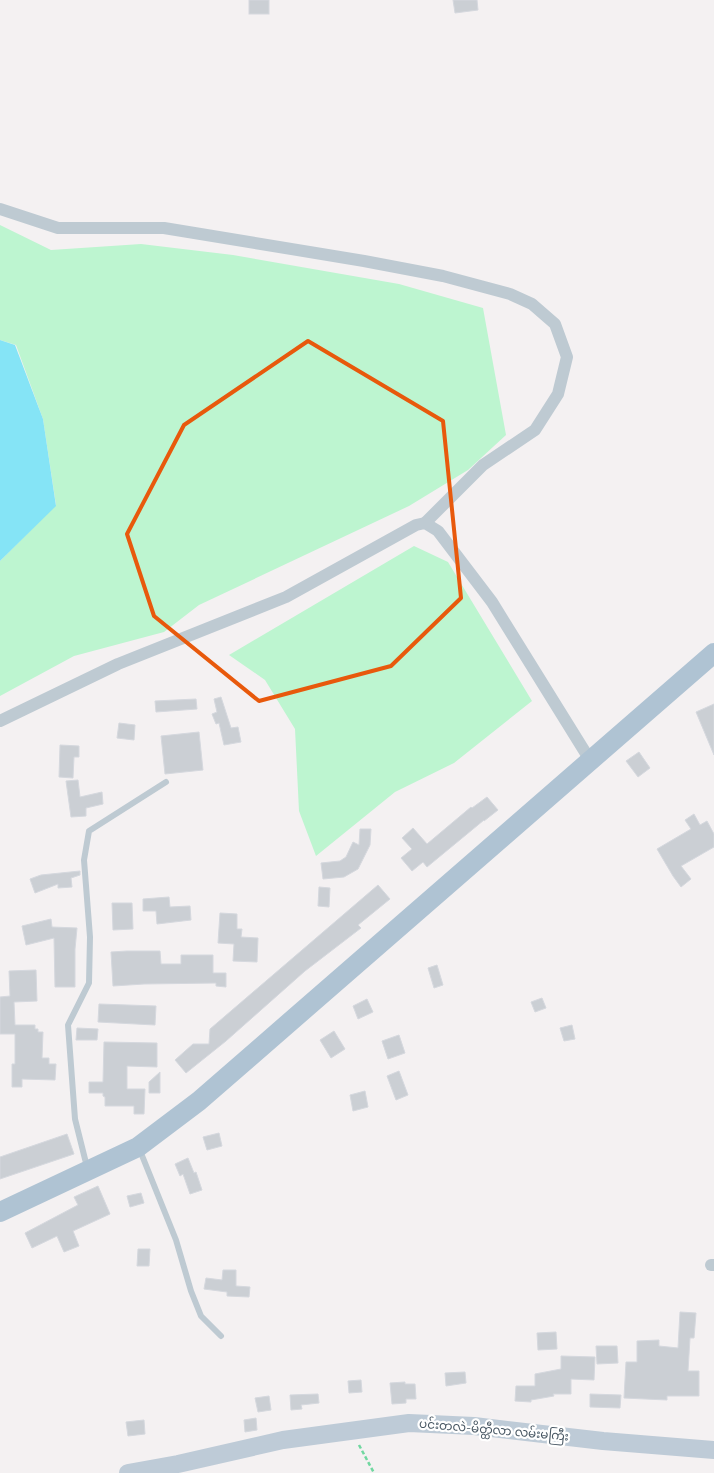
<svg xmlns="http://www.w3.org/2000/svg" width="714" height="1473" font-family="Mulish,'Noto Sans Myanmar',sans-serif">
<rect width="100%" height="100%" fill="#f4f1f2"/>
<g fill="#bdf5d0">
<path d="M0,225L51,250L141,244L233,255L399,284L483,308L506,435L468,470L409,506L199,605L164,632L74,656L0,696V561L56,505L43,419L16,345L0,340Z"/>
<path d="M414,546L448,562L532,701L454,763L395,792L316,856L299,811L295,729L265,680L229,655Z"/>
</g>
<path fill="#85e4f6" d="M0,340L15,345L43,419L56,506L0,561Z"/>
<g fill="#cbcfd4" stroke="#d5d8de">
<rect x="249" y="0" width="20" height="14"/>
<path d="M453,0H477L478,10L455,13Z"/>
<path d="M221,697L231,728L238,727L241,742L224,745L219,723L216,724L212,714L217,712L214,699Z"/>
<path d="M196,699L197,709L156,712L155,701Z"/>
<path d="M714,704V755L696,712Z"/>
<path d="M119,723L135,725L134,740L117,738Z"/>
<path d="M199,732L203,770L165,774L161,736Z"/>
<path d="M60,745L79,746V757H74L73,778L59,777Z"/>
<path d="M639,752L650,768L638,777L626,761Z"/>
<path d="M78,780L80,797L102,792L103,804L86,808V816L71,817L66,781Z"/>
<path d="M487,797L498,810L484,821V820L427,867L423,862L412,871L401,858L412,849L402,838L413,828L427,844L471,807L472,808Z"/>
<path d="M694,814L700,825L707,821L714,834V847L681,866L691,879L681,887L673,876L657,849L691,829L685,820Z"/>
<path d="M360,829H371L370,845L358,869L344,877L323,879L321,863L340,861L346,857L353,842L359,845Z"/>
<path d="M80,871V875L71,878L72,887L58,888V884L35,893L30,879L41,875Z"/>
<path d="M378,885L390,899L358,925L361,928L305,971L226,1041L186,1073L175,1060L193,1044H209L210,1029Z"/>
<path d="M319,887L330,888L329,907L318,906Z"/>
<path d="M169,897L170,907L190,906L191,920L157,924L156,911H143V899Z"/>
<path d="M112,903H132L133,929L113,930Z"/>
<path d="M220,913L237,914V929H242L241,937L258,938L257,962L233,961L234,944L218,943Z"/>
<path d="M51,919L52,927L77,928L75,949V987H55L54,938L26,945L22,926Z"/>
<path d="M127,951H160L161,964H181V955H213V973H226V987L216,986V983L144,984L113,986L111,952Z"/>
<path d="M437,965L443,985L434,988L428,968Z"/>
<path d="M36,970L37,1001L14,1002L15,1025H35V1029H38V1032H43L42,1058H49V1064H56L55,1080L22,1079V1087H12V1064H15V1034H0V997L10,996L9,971Z"/>
<path d="M542,998L546,1008L535,1012L531,1002Z"/>
<path d="M367,999L373,1012L358,1019L353,1006Z"/>
<path d="M99,1004L156,1006L155,1025L98,1022Z"/>
<path d="M572,1025L575,1039L564,1041L560,1028Z"/>
<path d="M77,1028L98,1029L97,1040H76Z"/>
<path d="M334,1031L345,1049L331,1058L320,1040Z"/>
<path d="M399,1035L405,1053L388,1059L382,1041Z"/>
<path d="M104,1042L157,1043V1067L127,1066V1089H145L144,1114H134V1106H105V1097L103,1096V1093H89V1082H103Z"/>
<path d="M399,1071L408,1095L396,1100L387,1076Z"/>
<path d="M160,1072V1093H149V1082Z"/>
<path d="M365,1091L368,1107L353,1111L350,1095Z"/>
<path d="M219,1133L222,1146L207,1150L203,1137Z"/>
<path d="M67,1134L74,1154L0,1179V1157Z"/>
<path d="M188,1158L194,1173L196,1172L202,1190L190,1194L183,1174L180,1176L175,1164Z"/>
<path d="M98,1186L110,1214L73,1231L79,1246L64,1252L57,1236L32,1248L25,1233L78,1205L74,1197Z"/>
<path d="M141,1193L144,1203L130,1207L127,1196Z"/>
<path d="M138,1249H150L149,1266H137Z"/>
<path d="M223,1270H236V1286L250,1287L249,1297L227,1296V1292L204,1289L206,1278L222,1280Z"/>
<path d="M680,1312L696,1313L694,1338H690L688,1371H699V1396H667V1400L624,1398L626,1362H637V1341L659,1340V1346L678,1348Z"/>
<path d="M556,1332L557,1349L538,1350L537,1333Z"/>
<path d="M596,1346H617L618,1363L597,1364Z"/>
<path d="M561,1356L595,1357L594,1380L571,1379V1394H553L554,1396L531,1400V1402L515,1401L516,1386H535V1374L561,1369Z"/>
<path d="M465,1372L466,1383L446,1386L445,1373Z"/>
<path d="M361,1380L362,1392L349,1393L348,1381Z"/>
<path d="M405,1382V1384H415L416,1399H406V1403L392,1404L390,1383Z"/>
<path d="M318,1394L319,1403L301,1405L302,1409L291,1410L290,1395Z"/>
<path d="M590,1394L621,1395L620,1408L590,1407Z"/>
<path d="M269,1396L271,1410L258,1412L255,1398Z"/>
<path d="M256,1418L257,1430L245,1432L244,1420Z"/>
<path d="M144,1420L145,1434L128,1436L126,1422Z"/>
</g>
<g fill="none" stroke-linecap="round" stroke-linejoin="round">
<path stroke="#70d7a0" stroke-width="2.5" stroke-dasharray="4 2.5" stroke-linecap="butt" d="M359,1445L374,1473"/>
<g stroke="#becad2" stroke-width="6">
<path d="M139,1148L176,1240L191,1291L201,1316L221,1336"/>
<path d="M87,1167L75,1119L68,1025L89,983L90,937L84,860L89,831L166,782"/>
</g>
<g stroke="#becad2" stroke-width="12">
<path d="M0,209L58,228H164L364,261L443,276L510,294L532,304L555,324L567,357L558,394L535,430L483,465L425,523"/>
<path d="M0,721L118,664L286,597L416,525L425,523L438,531L492,602L590,760"/>
<path d="M711,1265H714"/>
</g>
<path stroke="#becbd7" stroke-width="18" d="M128,1473L178,1464L283,1440L409,1423L474,1426L603,1441L714,1450"/>
<path stroke="#afc3d3" stroke-width="20" d="M0,1212L138,1147L199,1101L714,653"/>
</g>
<path fill="none" stroke="#e8590c" stroke-width="4" stroke-linejoin="round" d="M308,341L443,421L461,598L391,666L259,701L154,616L127,534L184,425Z"/>
<g text-anchor="middle" stroke-width="4.5" stroke-linejoin="round" paint-order="stroke">
<g font-size="12" fill="#475662" stroke="#fff">
<text transform="translate(494 1430) rotate(5)" y="4">ပင်းတလဲ-မိတ္ထီလာ လမ်းမကြီး</text>
</g>
</g>
</svg>
